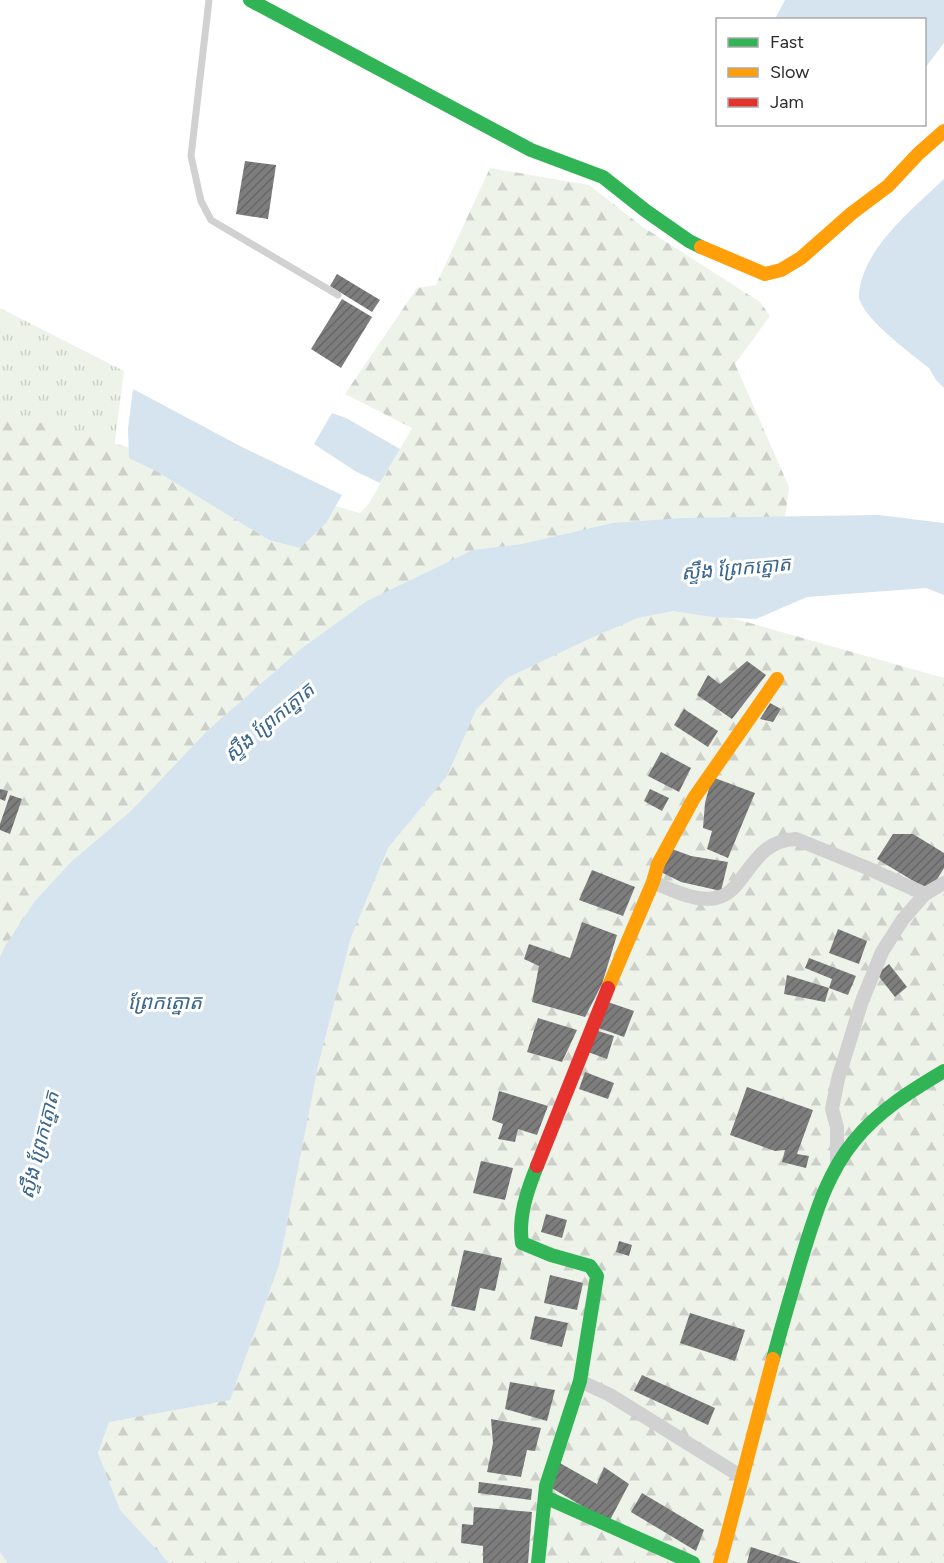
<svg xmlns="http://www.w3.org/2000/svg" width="944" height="1563" font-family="Figtree,'Noto Sans Khmer',sans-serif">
<defs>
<pattern id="grass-tufts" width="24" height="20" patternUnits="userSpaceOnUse" patternTransform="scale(1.5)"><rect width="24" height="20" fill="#eef3ea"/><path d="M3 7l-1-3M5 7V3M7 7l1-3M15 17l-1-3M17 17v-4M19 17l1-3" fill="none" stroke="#ccd0c9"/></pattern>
<pattern id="forest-firs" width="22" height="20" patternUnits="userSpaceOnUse" patternTransform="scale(1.5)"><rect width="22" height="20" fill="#eef3ea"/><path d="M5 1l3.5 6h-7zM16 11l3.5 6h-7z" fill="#ccd0c9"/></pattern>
<pattern id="building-hatch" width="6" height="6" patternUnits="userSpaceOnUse" patternTransform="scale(1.5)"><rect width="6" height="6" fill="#7d7d7d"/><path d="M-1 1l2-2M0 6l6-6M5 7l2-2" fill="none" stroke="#676767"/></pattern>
</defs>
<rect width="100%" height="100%" fill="#fff"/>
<path fill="url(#grass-tufts)" d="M0,308L124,371L113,456L0,760Z"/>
<path fill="url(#forest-firs)" d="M490,168L589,185L643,227L760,302L770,316L735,364L789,487L785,517L743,519L489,549L944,678V1563H0V411L360,513L368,505L412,428L345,394L417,288L436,285Z"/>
<g fill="#d6e4f0">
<path d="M785,0H944V43L925,68L924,20L777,19L776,17Z"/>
<path d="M944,179V388L936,380L929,368C910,353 868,322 860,301C858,296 859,292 860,287C868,244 914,208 944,179Z"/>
<path d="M133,389L242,447L342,495L326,523L300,548L269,540L156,471L129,458L128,429Z"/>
<path d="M332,413L346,418L400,449L380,483L355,471L314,444Z"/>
<path d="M879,515L944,523V595L926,588L807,597L756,619L713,617L673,611L638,618L593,637L507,678L476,710L447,776L388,848L351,937L318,1066L279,1265L230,1400L109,1422L98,1453L120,1510L169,1563H8L0,1552V957L5,946L35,901L71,862L132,810L208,730L302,648L367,601L473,550L522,544L613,523L682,518Z"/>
</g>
<g fill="url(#building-hatch)">
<path d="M245,161L276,165L268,219L236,214Z"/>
<path d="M337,274L380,300L372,312L330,286Z"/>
<path d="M342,299L372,317L341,368L311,349Z"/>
<path d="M747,661L766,675L732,719L697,695L708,675L720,684Z"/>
<path d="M770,703L781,709L773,722L760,719Z"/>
<path d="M684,709L718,731L708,747L674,725Z"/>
<path d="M661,752L691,768L679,792L648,776Z"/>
<path d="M712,777L755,793L728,858L707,849L712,831L703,828L705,803Z"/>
<path d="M0,789L8,791L5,801L0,799Z"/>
<path d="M650,789L669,798L662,811L644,801Z"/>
<path d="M10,795L22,799L10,834L0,830V824Z"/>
<path d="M893,834H913L944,853V868L930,891L877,859Z"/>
<path d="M672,849L691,856L728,862L721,891L681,882L661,872Z"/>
<path d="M592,870L635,887L623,916L579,900Z"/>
<path d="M582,922L617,935L602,984L585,1017L532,1002L539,966L524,959L529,944L570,958Z"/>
<path d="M838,929L867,941L859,964L829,953Z"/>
<path d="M809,958L856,976L848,995L829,988L832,979L805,968Z"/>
<path d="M889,964L907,987L895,997L877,974Z"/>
<path d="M787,975L829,988L825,1002L784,994Z"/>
<path d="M605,1001L634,1011L624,1037L596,1027Z"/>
<path d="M538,1018L577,1030L562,1062L527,1052Z"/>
<path d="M595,1030L614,1036L607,1059L588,1052Z"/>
<path d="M585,1072L614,1083L608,1099L579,1089Z"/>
<path d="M747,1087L813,1110L797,1154L809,1156L806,1168L782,1162L785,1150L775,1151L730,1135Z"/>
<path d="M499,1091L548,1106L537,1135L518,1129L515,1142L498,1139L503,1124L492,1120Z"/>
<path d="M481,1161L513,1168L505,1200L473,1193Z"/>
<path d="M546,1214L567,1220L562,1238L541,1232Z"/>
<path d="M619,1241L632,1245L629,1256L616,1252Z"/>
<path d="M464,1250L502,1258L495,1291L480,1288L475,1311L451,1306Z"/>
<path d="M550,1275L583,1283L577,1310L544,1303Z"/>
<path d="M690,1313L745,1330L735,1361L680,1343Z"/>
<path d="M535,1316L568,1323L562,1347L530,1339Z"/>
<path d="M642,1375L715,1408L708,1425L634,1391Z"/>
<path d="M510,1382L555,1390L547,1421L505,1409Z"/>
<path d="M491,1419L541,1428L535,1451L527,1450L521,1477L487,1472L493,1443Z"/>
<path d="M558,1462L597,1484L604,1467L629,1484L609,1522L550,1487Z"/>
<path d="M479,1482L532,1489L531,1500L478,1493Z"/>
<path d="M642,1493L704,1530L696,1551L631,1512Z"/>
<path d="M474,1507L532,1512L528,1563H483V1546L461,1543L462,1524L473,1525Z"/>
<path d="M751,1547L800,1563H747Z"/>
</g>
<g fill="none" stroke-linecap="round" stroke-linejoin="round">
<path stroke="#d1d1d1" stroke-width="7" d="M209,0L191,156L201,201L211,220L338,295"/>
<g stroke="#d1d1d1" stroke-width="14">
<path d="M653,882C672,890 695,902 716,898C746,893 750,840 796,839L865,867L925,894"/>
<path d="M837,1164V1127L832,1109L838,1079L862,1001L882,952L903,919L925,894L944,883"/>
<path d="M580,1381L610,1395L742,1477"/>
</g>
<g stroke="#30b455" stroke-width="14">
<path d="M250,0L531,150L603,177L646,211L689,241L701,247"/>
<path d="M537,1166C527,1191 518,1217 522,1243L551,1255L590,1266L597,1276L580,1381L546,1486L538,1563"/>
<path d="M773,1359C782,1325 792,1291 802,1257C815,1216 826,1175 854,1141C878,1111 912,1090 944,1071"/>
<path d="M545,1497L693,1563"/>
</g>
<g stroke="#ff9f0a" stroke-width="14">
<path d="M701,247L765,274L781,270L801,258L852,213L888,186L918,154L944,131"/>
<path d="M608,988L653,882L658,864L694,798L777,679"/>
<path d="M720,1563L773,1359"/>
</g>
<path stroke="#e5322d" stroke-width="14" d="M537,1166L608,988"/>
</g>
<g text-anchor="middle" stroke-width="6" stroke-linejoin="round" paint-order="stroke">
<g font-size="20" font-style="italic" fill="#3c678d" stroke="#fff">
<text transform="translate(736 568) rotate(-5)" y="7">ស្ទឹង ព្រែកត្នោត</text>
<text transform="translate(269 722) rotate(-40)" y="7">ស្ទឹង ព្រែកត្នោត</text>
<text x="165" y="1009">ព្រែកត្នោត</text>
<text transform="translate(39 1145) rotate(-76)" y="7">ស្ទឹង ព្រែកត្នោត</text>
</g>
</g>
<rect x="716" y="18" width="210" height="108" fill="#ffffff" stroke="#ababab" stroke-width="1.5"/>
<rect x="728" y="38" width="30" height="9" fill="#30b455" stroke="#ababab" stroke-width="1.5"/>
<text x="770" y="48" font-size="18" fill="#2c2c2c">Fast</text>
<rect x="728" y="68" width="30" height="9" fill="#ff9f0a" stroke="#ababab" stroke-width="1.5"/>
<text x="770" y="78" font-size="18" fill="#2c2c2c">Slow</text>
<rect x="728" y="98" width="30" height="9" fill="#e5322d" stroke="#ababab" stroke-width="1.5"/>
<text x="770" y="108" font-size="18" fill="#2c2c2c">Jam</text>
</svg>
